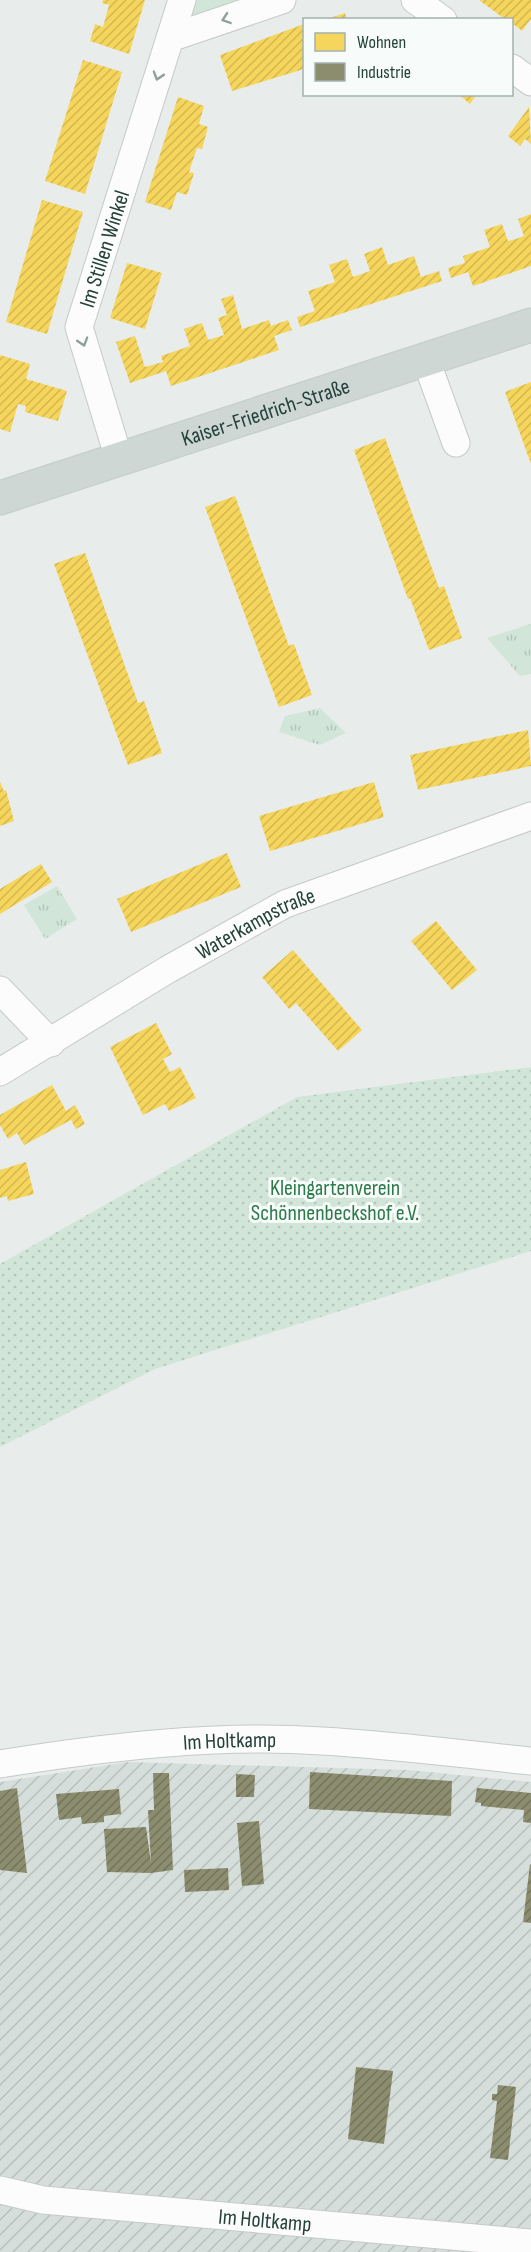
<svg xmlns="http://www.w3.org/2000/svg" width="531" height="2252" font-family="'Sofia Sans Condensed',sans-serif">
<defs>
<pattern id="industrial-furrows" width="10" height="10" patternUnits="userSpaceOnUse" patternTransform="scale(1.5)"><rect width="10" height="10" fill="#d6dedb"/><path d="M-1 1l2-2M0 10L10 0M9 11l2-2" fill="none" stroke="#b8c0bd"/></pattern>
<pattern id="park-tufts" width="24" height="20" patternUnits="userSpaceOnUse" patternTransform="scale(1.5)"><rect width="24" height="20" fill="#d1e6d8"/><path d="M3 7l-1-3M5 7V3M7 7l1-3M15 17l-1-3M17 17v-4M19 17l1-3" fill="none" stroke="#b3c6ba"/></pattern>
<pattern id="garden-dots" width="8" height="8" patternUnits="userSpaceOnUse" patternTransform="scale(1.5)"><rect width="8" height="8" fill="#d1e6d8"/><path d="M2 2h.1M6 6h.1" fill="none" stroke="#b3c6ba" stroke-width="1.8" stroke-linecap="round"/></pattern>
<pattern id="homes-hatch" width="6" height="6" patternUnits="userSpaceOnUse" patternTransform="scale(1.5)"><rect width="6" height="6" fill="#f6d55c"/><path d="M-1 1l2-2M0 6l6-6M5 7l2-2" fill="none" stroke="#d3b851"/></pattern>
<pattern id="industry-hatch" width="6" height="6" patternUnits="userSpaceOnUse" patternTransform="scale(1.5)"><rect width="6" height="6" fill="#8c8c6e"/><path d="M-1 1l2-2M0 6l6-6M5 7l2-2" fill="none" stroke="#72745b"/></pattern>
</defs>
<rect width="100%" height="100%" fill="#e8edeb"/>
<path fill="url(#industrial-furrows)" d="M128,1762L409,1770L531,1782V2252H0V1782Z"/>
<g fill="url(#park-tufts)">
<path d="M195,0H245L190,16Z"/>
<path d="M531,624V674L520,676L487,638Z"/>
<path d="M320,708L346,733L320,745L279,732L285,716Z"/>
<path d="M57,886L77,919L45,939L24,905Z"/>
</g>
<path fill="url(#garden-dots)" d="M531,1067V1251L155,1369L0,1447V1264L297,1097Z"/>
<g fill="url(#homes-hatch)">
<path d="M103,0H145L129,54L90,41L95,24L103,27L109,5L102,3Z"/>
<path d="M479,0H531V19L522,31L512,23V20H506Z"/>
<path d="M345,13L347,20H327V19Z"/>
<path d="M304,24V69L232,91L220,55Z"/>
<path d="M83,60L122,72L85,194L45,181Z"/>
<path d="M458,94H477L470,104Z"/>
<path d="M178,97L204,106L199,124L208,127L202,149L197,148L189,172L194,173L187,195L177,192L171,210L145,202Z"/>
<path d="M529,107L531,144L525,139L520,146L508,136Z"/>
<path d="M42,200L83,212L47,334L6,322Z"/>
<path d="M531,214V266L473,286L468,272L451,278L448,268L465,263L463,256L490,247L484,230L502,224L508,241L516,239L524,236L518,219Z"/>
<path d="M382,247L388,265L414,256L421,277L439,271L442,281L300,327L297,317L315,311L308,291L335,282L329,265L347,259L353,277L370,271L364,254Z"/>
<path d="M127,263L162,273L145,329L110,318Z"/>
<path d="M233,295L242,329L269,320L271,326L288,320L292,330L274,336L279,350L171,386L166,371L130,383L116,342L135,336L145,367L163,362L161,356L190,346L184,329L202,323L208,340L224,335L218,318L227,315L221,299Z"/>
<path d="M0,355L30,364L26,379L67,391L58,421L25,412L26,406L18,404L10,432L0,429Z"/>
<path d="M531,382V464L505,392Z"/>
<path d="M385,438L439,588L444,586L462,638L429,650L410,598L408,599L354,450Z"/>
<path d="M235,496L289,646L294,644L312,695L279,707L205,507Z"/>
<path d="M85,553L138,703L144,701L162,753L128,765L54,564Z"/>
<path d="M528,730L531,766L418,790L410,755Z"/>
<path d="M0,782L4,791L6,790L14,821L0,826Z"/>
<path d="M374,782L384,817L270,851L259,816Z"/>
<path d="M227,853L241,887L131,932L117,899Z"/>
<path d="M41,864L52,882L0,914V889Z"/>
<path d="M436,921L477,970L452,990L411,941Z"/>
<path d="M293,950L362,1030L338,1051L296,1003L289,1009L262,977Z"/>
<path d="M156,1023L172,1054L163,1059L170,1072L180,1067L196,1098L169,1111L165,1104L143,1115L110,1047Z"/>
<path d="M52,1085L66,1111L75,1105L85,1124L76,1129L71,1120L24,1145L17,1133L8,1139L0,1125V1115Z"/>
<path d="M26,1162L34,1194L8,1201L7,1196L0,1198V1170Z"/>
</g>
<g fill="url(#industry-hatch)">
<path d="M310,1772L452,1781L451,1816L309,1809Z"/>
<path d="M153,1773H169L173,1870L151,1873L107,1872L104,1829L146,1827L151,1863L148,1810H154Z"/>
<path d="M236,1774L255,1775L254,1797H236Z"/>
<path d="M17,1788L27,1873L0,1870V1791Z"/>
<path d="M477,1788L531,1793V1823L523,1822L524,1810L481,1806V1803L475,1802Z"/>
<path d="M119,1789L121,1814L104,1816V1822L82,1824L81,1817L59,1820L56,1794Z"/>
<path d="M259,1821L264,1884L242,1886L237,1823Z"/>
<path d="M530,1864L531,1865V1923L523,1922Z"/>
<path d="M228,1868L229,1890L185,1892L184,1870Z"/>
<path d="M356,2067L393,2071L384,2144L348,2139Z"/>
<path d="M498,2085L516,2087L508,2160L490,2158L497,2101L492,2100V2094H497Z"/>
</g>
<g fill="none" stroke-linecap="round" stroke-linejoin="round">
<defs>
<g id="minor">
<path d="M415,0L443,20"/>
<path d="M170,38L282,0"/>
<path d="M512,68L531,82"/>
<path d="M426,360L456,443"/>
<path id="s1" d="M119,459L79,327L182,0"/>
<path d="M0,990L51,1043"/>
<path id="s2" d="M0,1072L167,970L285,904L531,816"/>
<path id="s3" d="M0,1764C105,1747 216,1734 322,1741C392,1745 462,1754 531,1761"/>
<path id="s4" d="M0,2190L43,2200L531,2243"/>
</g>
<g id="major">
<path id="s5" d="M0,498L531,325"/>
</g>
</defs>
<use href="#minor" stroke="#c5cac8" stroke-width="29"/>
<use href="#major" stroke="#c3ccc9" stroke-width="35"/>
<use href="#minor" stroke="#fcfcfc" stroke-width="27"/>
<use href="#major" stroke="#cfd7d5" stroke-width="33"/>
</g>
<defs><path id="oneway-chevron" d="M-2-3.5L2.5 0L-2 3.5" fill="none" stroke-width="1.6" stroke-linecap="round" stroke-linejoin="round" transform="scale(1.5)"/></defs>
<g stroke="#909f9b">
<use href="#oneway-chevron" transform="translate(226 19) rotate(161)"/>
<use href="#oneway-chevron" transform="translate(158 76) rotate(107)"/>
<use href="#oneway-chevron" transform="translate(83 342) rotate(73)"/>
</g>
<g text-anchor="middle" stroke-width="6" stroke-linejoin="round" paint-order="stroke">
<g font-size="22" fill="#24423a" stroke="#f7fbf9">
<text dy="8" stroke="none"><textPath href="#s1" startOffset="220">Im Stillen Winkel</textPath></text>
<text dy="8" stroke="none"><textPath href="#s5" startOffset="279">Kaiser-Friedrich-Straße</textPath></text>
<text dy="8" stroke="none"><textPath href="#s2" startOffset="296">Waterkampstraße</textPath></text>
<text dy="8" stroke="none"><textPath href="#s3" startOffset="231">Im Holtkamp</textPath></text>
<text dy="8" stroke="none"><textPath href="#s4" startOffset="267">Im Holtkamp</textPath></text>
</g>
<g font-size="22" fill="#2d7a4b" stroke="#f7fbf9">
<text x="335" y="1195">Kleingartenverein<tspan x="335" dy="25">Schönnenbeckshof e.V.</tspan></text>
</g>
</g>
<rect x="303" y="18" width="210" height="78" fill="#f7fbf9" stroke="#a3b1ad" stroke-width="1.5"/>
<rect x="315" y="33" width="30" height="18" fill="#f6d55c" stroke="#a3b1ad" stroke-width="1.5"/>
<text x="357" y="48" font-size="18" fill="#24423a">Wohnen</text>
<rect x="315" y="63" width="30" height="18" fill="#8c8c6e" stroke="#a3b1ad" stroke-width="1.5"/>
<text x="357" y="78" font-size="18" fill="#24423a">Industrie</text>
</svg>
